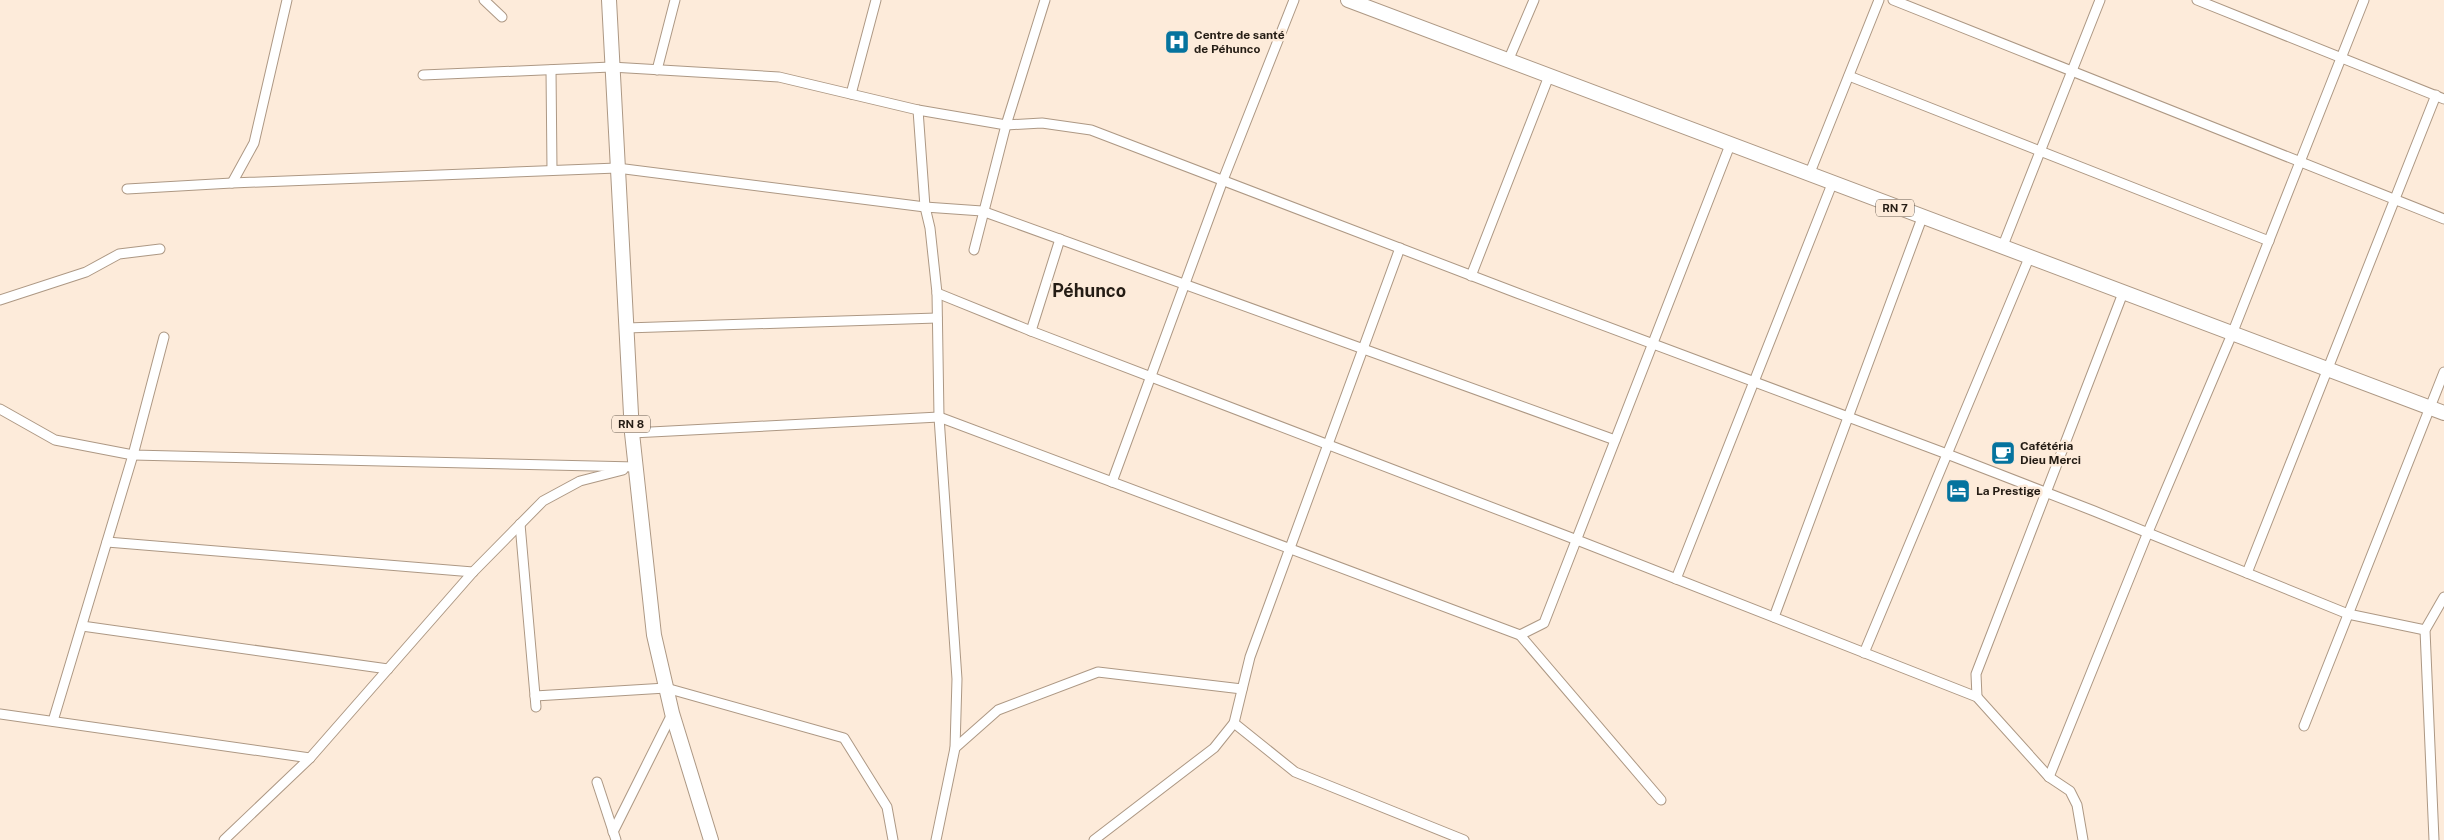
<svg xmlns="http://www.w3.org/2000/svg" width="2444" height="840" font-family="'Public Sans',sans-serif">
<rect width="100%" height="100%" fill="#fdebda"/>
<g fill="none" stroke-linecap="round" stroke-linejoin="round">
<defs>
<g id="minor">
<path d="M484,0L502,17"/>
<path d="M1893,0L2444,219"/>
<path d="M2197,0L2444,99"/>
<path d="M1508,61L1534,0"/>
<path d="M551,70L552,170"/>
<path d="M657,70L675,0"/>
<path d="M423,75L611,67L779,77L918,110L1006,125L1042,123L1091,130L1517,293L1947,454L2094,511L2348,614L2425,630"/>
<path d="M1849,76L2269,241"/>
<path d="M851,94L876,0"/>
<path d="M918,110L925,207L930,228L937,293L939,417L957,679L955,748L936,840"/>
<path d="M1809,175L1879,0"/>
<path d="M232,183L254,143L287,0"/>
<path d="M127,189L232,183L617,168L925,207L982,211L1615,440"/>
<path d="M2002,248L2100,0"/>
<path d="M974,250L1006,125L1045,0"/>
<path d="M1471,276L1549,76"/>
<path d="M937,293L1031,331L1577,540L1977,697L2049,777L2070,791L2077,805L2083,840"/>
<path d="M0,300L86,272L119,254L160,249"/>
<path d="M626,328L937,318"/>
<path d="M1031,331L1060,239"/>
<path d="M0,409L55,440L133,455L636,467"/>
<path d="M632,433L939,417L1520,635L1661,800"/>
<path d="M1112,482L1223,180L1294,0"/>
<path d="M520,524L536,707"/>
<path d="M107,542L473,572"/>
<path d="M2247,573L2436,95"/>
<path d="M1676,579L1832,184"/>
<path d="M1774,617L1922,218"/>
<path d="M82,626L388,669"/>
<path d="M1520,635L1544,623L1730,145"/>
<path d="M1864,653L2029,258"/>
<path d="M535,696L666,688L844,738L887,807L893,840"/>
<path d="M1977,697L1976,674L2123,293"/>
<path d="M0,714L310,758"/>
<path d="M53,721L133,455L164,337"/>
<path d="M1234,723L1295,772L1464,840"/>
<path d="M2304,726L2444,372"/>
<path d="M955,748L998,710L1098,672L1242,689"/>
<path d="M2049,777L2148,532L2232,334L2364,0"/>
<path d="M597,782L616,840"/>
<path d="M613,832L672,714"/>
<path d="M224,840L310,758L473,572L543,501L580,481L623,470"/>
<path d="M1094,840L1214,748L1234,723L1250,657L1400,248"/>
<path d="M2434,840L2425,630L2444,597"/>
</g>
<g id="primary">
<path d="M609,0L632,433L654,635L672,713L711,840"/>
<path d="M1348,0L2444,413"/>
</g>
</defs>
<use href="#minor" stroke="#ad9884" stroke-width="11"/>
<use href="#primary" stroke="#ad9884" stroke-width="16"/>
<use href="#minor" stroke="#fff" stroke-width="9"/>
<use href="#primary" stroke="#fff" stroke-width="14"/>
</g>
<defs>
<symbol id="hospital-square" viewBox="-11 -11 22 22"><rect x="-9" y="-9" width="18" height="18" rx="4" fill="#05739e" stroke="#fdebda"/><path d="M-5-5h3v3.5h4V-5h3V5h-3V1.5h-4V5h-3Z" fill="#fff"/></symbol>
<symbol id="cafe-square" viewBox="-11 -11 22 22"><rect x="-9" y="-9" width="18" height="18" rx="4" fill="#05739e" stroke="#fdebda"/><path d="M-5.5-4.5H6V0H3Q3 3.5 0 3.5H-2.5Q-5.5 3.5-5.5 0ZM3-3.2v2h1.7v-2ZM-6 4.5H4V6H-6Z" fill="#fff"/></symbol>
<symbol id="hotel-square" viewBox="-11 -11 22 22"><rect x="-9" y="-9" width="18" height="18" rx="4" fill="#05739e" stroke="#fdebda"/><path d="M-6-4.5h1.5V1H6V5H4.5V3h-9V5H-6ZM-4 0a1.8 1.8 0 1 1 3.6 0ZM.5 0V-2.5h3Q6-2.5 6 0Z" fill="#fff"/></symbol>
</defs>
<g fill-rule="evenodd">
<use href="#hospital-square" x="1163" y="28" width="28" height="28"/>
<use href="#cafe-square" x="1989" y="439" width="28" height="28"/>
<use href="#hotel-square" x="1944" y="477" width="28" height="28"/>
</g>
<g text-anchor="middle" stroke-width="5" stroke-linejoin="round" paint-order="stroke">
<g fill="#fdebda" stroke="#665b50" stroke-width="1">
<rect x="1876" y="199.5" width="38" height="17" rx="4"/>
<rect x="612" y="415.5" width="38" height="17" rx="4"/>
</g>
<g font-size="11" font-weight="bold" fill="#251d15">
<text x="1895" y="212">RN 7</text>
<text x="631" y="428">RN 8</text>
</g>
<g font-size="12" font-weight="bold" fill="#251d15" stroke="#fdebda" text-anchor="start">
<text x="1194" y="39">Centre de santé<tspan x="1194" dy="14">de Péhunco</tspan></text>
<text x="2020" y="450">Cafétéria<tspan x="2020" dy="14">Dieu Merci</tspan></text>
<text x="1976" y="495">La Prestige</text>
</g>
<g font-size="18" font-weight="bold" fill="#251d15" stroke="#fdebda">
<text x="1089" y="297">Péhunco</text>
</g>
</g>
</svg>
